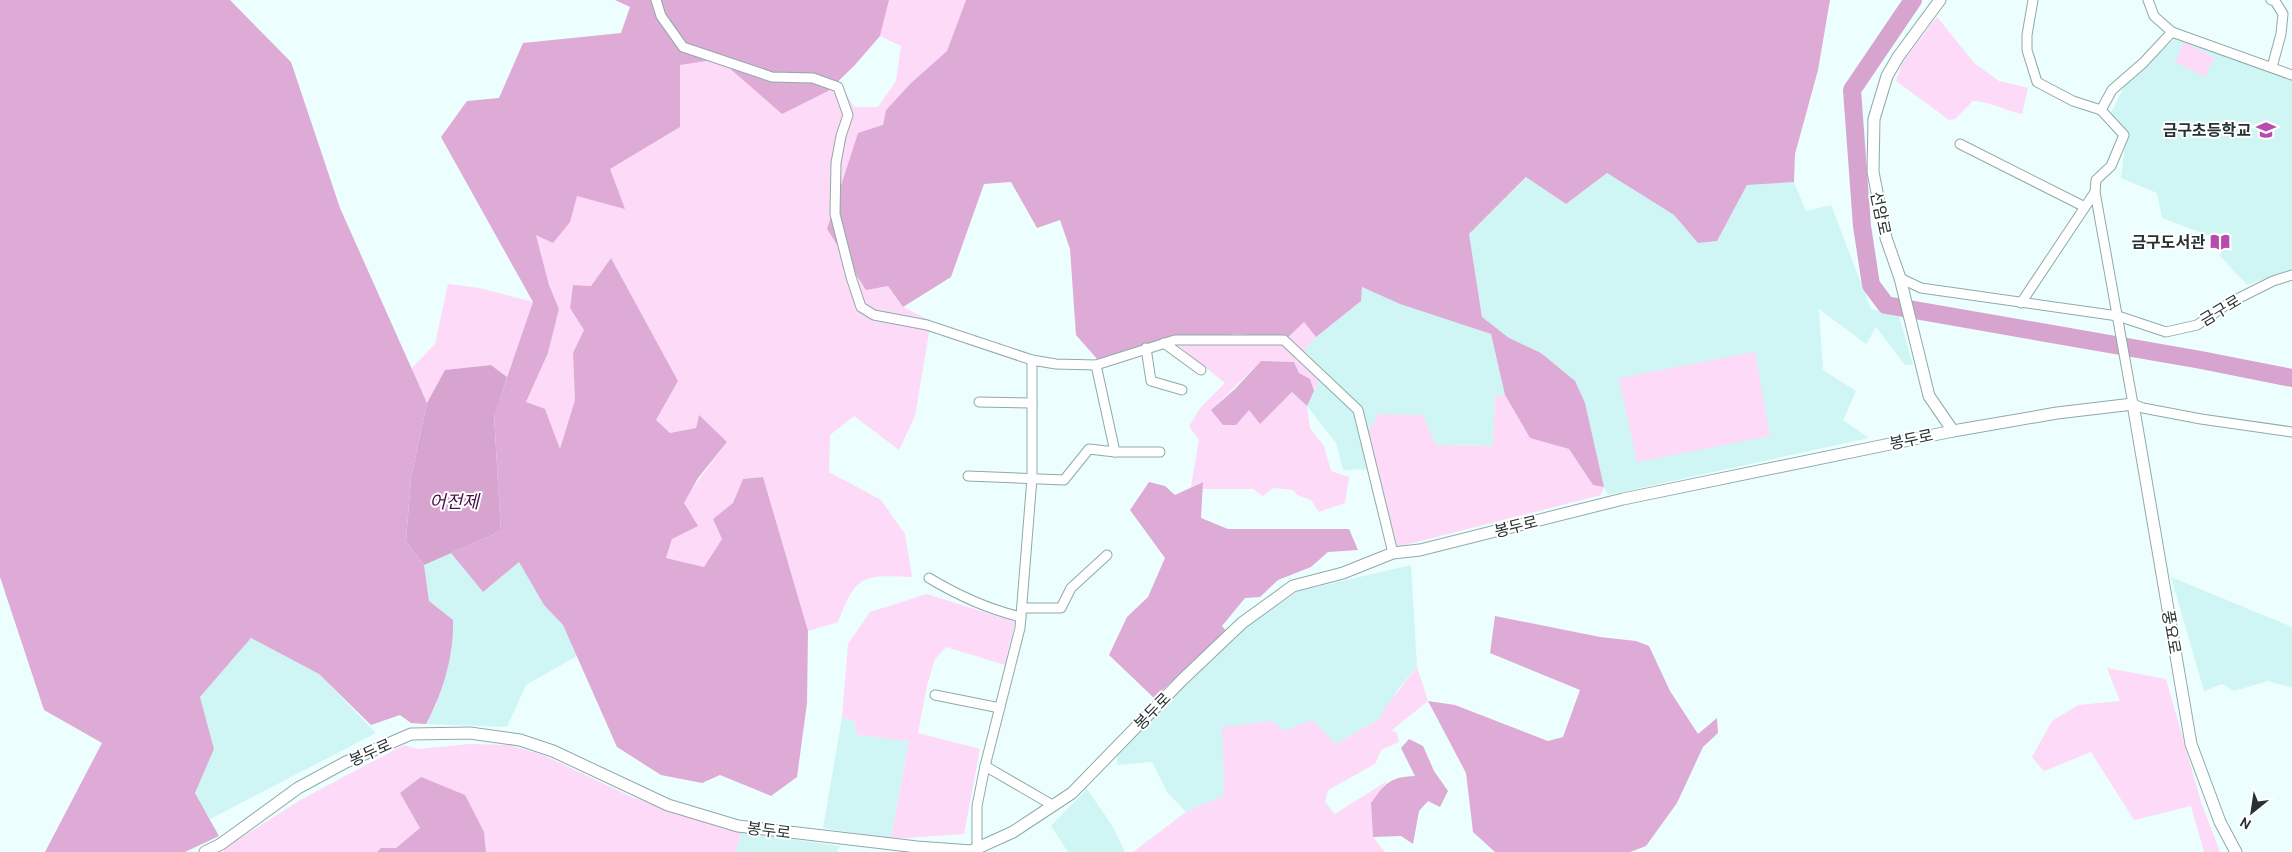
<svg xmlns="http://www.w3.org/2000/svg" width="2292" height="852" font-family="Cabin,'Noto Sans KR',sans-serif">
<rect width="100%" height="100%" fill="#edfefe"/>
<g fill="#cff6f5">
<path d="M2177,37L2292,80V269L2247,285L2219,255L2226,242L2162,218L2157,193L2121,178L2127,130L2109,117L2125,85Z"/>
<path d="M1607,173L1674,215L1698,243L1717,241L1747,185L1794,182L1806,211L1831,205L1871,309L1899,316L1913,365H1905L1876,327L1866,344L1819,309L1823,370L1856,391L1843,420L1869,438L1608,495L1604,487L1585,403L1541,353L1509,338L1482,317L1469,234L1527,177L1566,204Z"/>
<path d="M1362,287L1400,304L1491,334L1505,395L1495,396L1493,446L1436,445L1368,431L1376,469L1343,470L1336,443L1307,406L1323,373L1304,350L1316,337L1361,301Z"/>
<path d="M451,553L483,592L519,562L544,605L563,625L577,656L526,685L507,727L426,724L437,704L429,601L424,565Z"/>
<path d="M1411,565L1417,667L1398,689L1381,718L1336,744L1332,740L1224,774L1223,796L1186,812L1167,792L1152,762L1117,765V756L1163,707L1245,628L1299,591Z"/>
<path d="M2171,577L2292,627V688L2268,681L2234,691L2222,684L2204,691Z"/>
<path d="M251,638L319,674L376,733L210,819L195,793L214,749L200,697Z"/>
<path d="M842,718L854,721L857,735L909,741L891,839L823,828Z"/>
<path d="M1087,789L1113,827L1125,852H1068L1051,826Z"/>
<path d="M742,832L840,846L837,852H736Z"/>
</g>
<g fill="#fddaf7">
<path d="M889,0H966L947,51L911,83L886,110L883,125L827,229L888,286L903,307L931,321L915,416L899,450L854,416L830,435L829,472L881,500L905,534L912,577C863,575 856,574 838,622L808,631L763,477L743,479L733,503L713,519L722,539L704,567L666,558L684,503L694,486L727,442L699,416L696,428L670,433L656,420L678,381L611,258L591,286L573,285L570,308L585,330L573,353L575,400L561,450L526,402L548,353L559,309L549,285L536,234L570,222L576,195L610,169L680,127V65L719,58L828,91L839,81L854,107H878L896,81L901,46L880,36Z"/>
<path d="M1937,17L1974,63L1999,81L2028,88L2022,114C2007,111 1986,100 1973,101L1955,119L1949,120L1896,81L1903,61Z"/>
<path d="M2184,42L2215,57L2205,77L2175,62Z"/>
<path d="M448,284L479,288L533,302L507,377L491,365L445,370L427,403L411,369L435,344Z"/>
<path d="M1304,322L1316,337L1304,350L1323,373L1314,391L1310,380L1299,373L1294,362L1261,361L1211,410H1249L1260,424L1292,392L1307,406L1310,428L1324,446L1331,471L1349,477L1345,503L1319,512L1311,500L1297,495L1293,490L1273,488L1263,496L1253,489H1202V482L1191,487L1199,440L1189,426L1201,407L1225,383L1176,344L1236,334L1287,337Z"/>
<path d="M1755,352L1770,436L1637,462L1619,378Z"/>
<path d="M1505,395L1530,438L1569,449L1593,485L1604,487L1601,495L1397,547L1368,431L1379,414L1423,415L1436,445L1493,446L1495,396Z"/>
<path d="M927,594L1015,622L1005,665L946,647L935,659L927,685L918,733L980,749L964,834L891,839L909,741L857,735L854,721L842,718L848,644L870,612Z"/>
<path d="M1417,667L1428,701L1392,730L1397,733L1399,742L1381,750L1375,764L1328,790L1325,802L1335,814L1387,781L1371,803L1373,837L1385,852H1133L1186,812L1223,796L1224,774L1222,727L1271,721L1285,731L1312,720L1336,744L1381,718L1383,710Z"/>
<path d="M2107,668L2166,679L2201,802L2220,852H2204L2191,806L2134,820L2091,752L2044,771L2032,757L2052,721L2078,705L2120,701Z"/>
<path d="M470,744L509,745L543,755L632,797L742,832L736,852H486L484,832L420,828L396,848H381L377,852H224L223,849L302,799L404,745L417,749Z"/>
</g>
<g fill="#ddabd6">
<path d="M0,0H230L291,62L340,208L427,403L411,477L406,541L424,565L429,601L453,620C454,655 443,693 426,724L411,723L400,715L371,725L319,674L251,638L200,697L214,749L195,793L219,836L185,852H45L102,743L44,710L0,577Z"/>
<path d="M615,0H889L880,36L854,66L828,91L782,114L719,59L680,65V127L610,169L625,209L577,196L570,222L553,243L536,235L549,285L559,309L548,353L526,402L545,409L560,449L575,400L573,353L584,330L570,308L573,285L591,286L611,258L678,381L656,420L670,433L696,428L699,415L727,442L698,478L684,503L698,526L672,539L666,558L704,567L722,539L713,519L733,503L743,479L763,477L808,631L807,703L797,777L771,796L720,775L702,783L661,775L617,747L563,625L544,605L519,562L483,592L451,553L501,531L494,415L533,302L441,137L467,101L499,98L523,43L621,33L630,7Z"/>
<path d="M966,0H1830L1818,70L1795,154L1794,182L1747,185L1717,241L1698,243L1674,215L1607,173L1566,204L1526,177L1469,234L1482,317L1509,338L1541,353L1575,381L1585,403L1604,487L1593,485L1569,449L1530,438L1505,395L1491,334L1400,304L1362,287L1361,301L1316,337L1304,322L1287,338L1236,334L1176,344L1153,342L1098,360L1076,335L1070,249L1060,220L1037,228L1011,182L984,184L951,277L903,307L888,286L866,290L827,229L858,133L883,125L886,110L911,83L947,51Z"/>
<path d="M1261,361L1294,362L1299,373L1310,379L1314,391L1307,406L1292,392L1260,424L1249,410L1236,425H1223L1211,410L1235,389Z"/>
<path d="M1149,482L1165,486L1175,495L1203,482L1201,518L1228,529H1349L1358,550L1328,552L1311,567L1278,580L1260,597L1245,598L1222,626L1226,631L1154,698L1109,655L1127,617L1148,597L1165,558L1130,510Z"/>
<path d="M1495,616L1600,637L1636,641L1649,646L1670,691L1698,734L1717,718L1718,733L1703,747L1677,803L1646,846L1630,852H1495L1473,832L1466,773L1428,701L1455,705L1548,741L1563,737L1580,690L1490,653Z"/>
<path d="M1409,739L1423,746L1434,771L1448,791L1440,807L1428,801L1419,811L1413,844L1401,836L1373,837L1371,803C1385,783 1390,777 1415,776L1401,748Z"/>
<path d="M421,777L465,795L484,832L486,852H377L381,848H396L420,828L400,793Z"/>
</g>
<path fill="#d6a4cf" d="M491,365L507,377L494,416L501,531L424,565L406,541L411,477L427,403L445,370Z"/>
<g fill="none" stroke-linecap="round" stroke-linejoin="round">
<path stroke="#d6a4cf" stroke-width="18" d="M1913,0L1852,90L1862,226L1871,285L1886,305L2201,360L2292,378"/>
<defs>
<g id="minor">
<path d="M656,0L661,16L683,47L772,77L813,78L838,87L848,115L841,136L836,163L835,214L851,277L861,307L874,315L927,325L1032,360L1056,364L1096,365L1175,340H1284L1358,410L1393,553"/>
<path d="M2033,0L2027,35V50L2037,82L2073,101L2101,110"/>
<path d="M2148,0L2154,16L2172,32"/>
<path d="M2271,0L2275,1L2283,14L2281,34L2272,67"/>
<path d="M1960,144L2085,207"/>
<path d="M2095,192L2133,404L2143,408L2201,419L2292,432"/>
<path d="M1900,278L1921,288L2118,316L2166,332L2197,325L2229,303L2273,281L2292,275"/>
<path d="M2021,303L2095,192L2096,180L2111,166L2124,135L2101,110L2112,90L2143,63L2172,32L2292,75"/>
<path d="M1164,343L1201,370"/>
<path d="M1146,348L1151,381L1182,390"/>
<path d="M1096,365L1115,452H1160"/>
<path d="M979,402L1032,403"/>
<path d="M968,476L1064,480L1089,449L1115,452"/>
<path d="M929,578C959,596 987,609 1021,617"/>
<path d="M1022,608H1061L1071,588L1107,555"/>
<path d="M935,695L1000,708"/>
<path d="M985,766L1054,806"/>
<path d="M977,847V806L985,766L1020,628L1032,478V360"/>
</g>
<g id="major">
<path d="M1940,0L1898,57L1887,76L1874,119L1873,172L1886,238L1900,278L1929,396L1953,431"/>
<path d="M205,852L221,844L298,788L346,762L411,734L470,733L520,740L553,751L668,805L738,826L917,847L971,851L1013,832L1072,793L1182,680L1242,623L1293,586L1343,573L1393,553L1420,550L1623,499L1953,431L2057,413L2133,404L2191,744L2220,822L2236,852"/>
</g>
</defs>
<use href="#minor" stroke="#8faaa9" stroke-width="11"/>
<use href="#major" stroke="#8faaa9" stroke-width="13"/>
<use href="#minor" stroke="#fff" stroke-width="9"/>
<use href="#major" stroke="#fff" stroke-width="11"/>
</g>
<defs>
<symbol id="school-bare" viewBox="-9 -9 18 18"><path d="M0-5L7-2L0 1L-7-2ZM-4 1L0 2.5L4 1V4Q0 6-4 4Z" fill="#b74cad" stroke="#fff" stroke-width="2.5" paint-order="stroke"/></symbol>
<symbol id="library-bare" viewBox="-9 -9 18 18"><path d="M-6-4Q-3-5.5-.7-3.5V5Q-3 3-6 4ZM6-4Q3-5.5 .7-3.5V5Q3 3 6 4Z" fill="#b74cad" stroke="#fff" stroke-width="2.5" paint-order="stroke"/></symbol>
</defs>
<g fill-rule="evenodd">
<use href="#school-bare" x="2252" y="116" width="28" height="28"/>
<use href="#library-bare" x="2206" y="228" width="28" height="28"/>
</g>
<g text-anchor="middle" stroke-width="4" stroke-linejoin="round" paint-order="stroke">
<g font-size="16" font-weight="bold" fill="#273232" stroke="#fff" text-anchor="end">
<text x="2251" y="136">금구초등학교</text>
<text x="2205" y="248">금구도서관</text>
</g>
<g font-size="16" fill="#273232" stroke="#fff">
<text transform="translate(1881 213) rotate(78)" y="6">선암로</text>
<text transform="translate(2220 310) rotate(-31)" y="6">금구로</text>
<text transform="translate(1911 439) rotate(-12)" y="6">봉두로</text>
<text transform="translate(1516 526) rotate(-14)" y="6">봉두로</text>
<text transform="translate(2172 632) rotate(80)" y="6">풍요로</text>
<text transform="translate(1152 711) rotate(-46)" y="6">봉두로</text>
<text transform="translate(370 752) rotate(-24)" y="6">봉두로</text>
<text transform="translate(769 830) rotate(7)" y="6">봉두로</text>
</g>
<g font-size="18" font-style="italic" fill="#4b1147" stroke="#fff">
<text x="454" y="508">어전제</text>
</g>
</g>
<g transform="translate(2252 812) rotate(210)" stroke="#ffffff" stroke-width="4" paint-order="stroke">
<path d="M0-4L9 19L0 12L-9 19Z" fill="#273232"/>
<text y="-8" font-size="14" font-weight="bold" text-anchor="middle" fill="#273232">N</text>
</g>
</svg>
